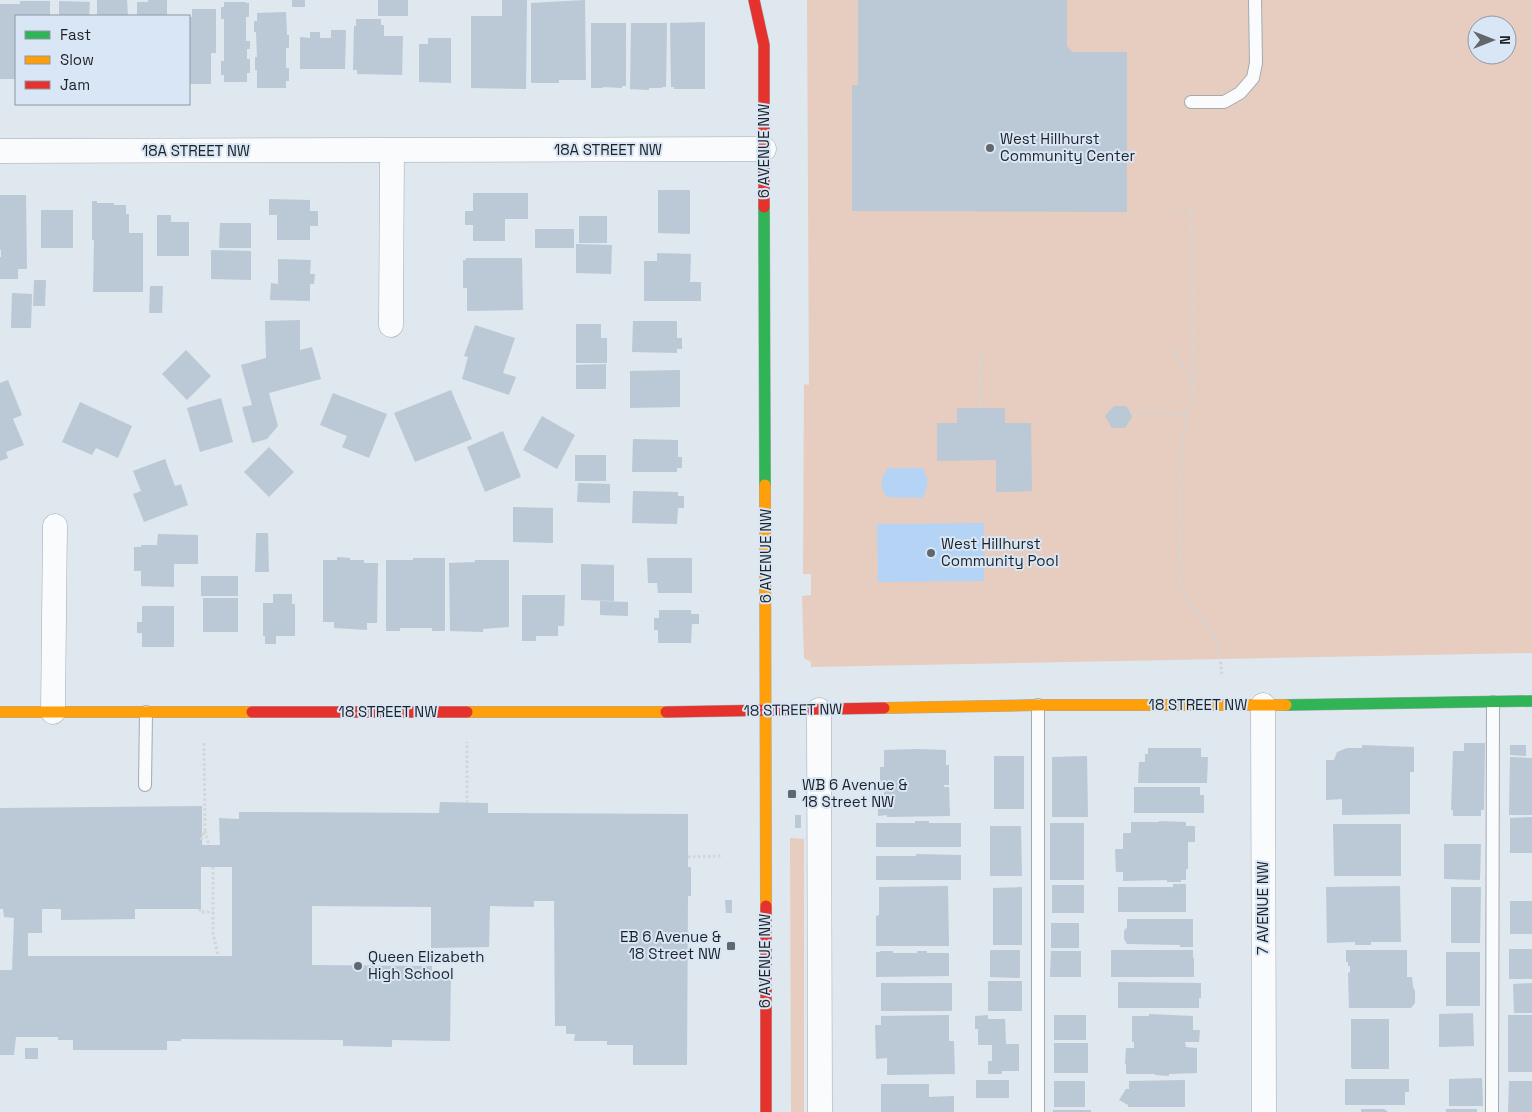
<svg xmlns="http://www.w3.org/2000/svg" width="1532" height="1112" font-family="'Space Grotesk',sans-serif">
<rect width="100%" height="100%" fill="#dfe7ef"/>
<g fill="#e6cdbf" fill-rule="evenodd">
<path d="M807,0H1532V653L811,667V662L804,658L802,596L811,595V574H803L804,384L809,385ZM1477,25H1507V55H1477Z"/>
<path d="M790,838L804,839V1112H791Z"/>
</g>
<g fill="#b5d3f5">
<path d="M888,468H922C930,477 928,489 922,498L887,497C879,487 880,478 888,468Z"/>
<path d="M984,523V581L878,582L877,524Z"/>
</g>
<g fill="#bbc8d6" fill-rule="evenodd">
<path d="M97,0H127L128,16H97Z"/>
<path d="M148,0H167V16H137V2H148Z"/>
<rect x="292" y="0" width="13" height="7"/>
<rect x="378" y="0" width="30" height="16"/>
<path d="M502,0H527L526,89L471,88V16H502Z"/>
<path d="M585,0L586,80H559V83H531V3Z"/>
<path d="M858,0H1067V46L1072,52H1127V212L852,211V85H858Z"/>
<path d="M20,1H50V16H16V79H0V4H20Z"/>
<path d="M59,1L90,2L89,16H59Z"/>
<path d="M224,2H246V3H249V17H246V41H250V49H247V59H250V73H247V82H224V75H221V61H224V19H221V7H224Z"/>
<path d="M192,9H216V53H211V84H189V17H192Z"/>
<path d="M286,12L287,35H289V48H286V68H289V81H286V88H257V70H255V57H257L256,32H254V21H257V13Z"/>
<path d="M356,19H381V25H384V36H403L402,75L357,74V70H353L354,26H356Z"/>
<path d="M705,22V89H674V87H671L670,23Z"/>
<path d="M591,23H626V86H622V88L603,87V88H591Z"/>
<path d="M631,23H667L666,87H662V88H649V90L630,89Z"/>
<path d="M331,30H346L345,69H300V37L310,38V32H320V38H331Z"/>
<path d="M428,38H451V83L419,82V44H428Z"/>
<path d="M658,190H690V234L658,233Z"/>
<path d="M473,193H528V219H505V241H473V225H465V211H473Z"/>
<path d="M0,195H26L27,269H18V279H0V257H1V250H0Z"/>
<path d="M269,199L310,200V211H318V226H310V240H277V215H269Z"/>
<path d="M92,201H97V203H114V205H126V214H129V233H143V292H93L94,240H92Z"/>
<rect x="41" y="210" width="32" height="38"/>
<path d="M157,215H171V222H189V256H157Z"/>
<rect x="579" y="216" width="28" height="27"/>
<path d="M220,223H251V248H219Z"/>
<rect x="535" y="229" width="39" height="19"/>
<path d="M576,244L612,245L611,274L576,273Z"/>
<path d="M211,250L251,251V280L211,279Z"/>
<path d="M657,253L691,254L690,282H701V301H644V261H657Z"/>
<path d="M466,258H522L523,310L467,311V288H463V260H466Z"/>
<path d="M278,259L311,260L310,274H315L314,284H310V301L270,300L271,283L278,284Z"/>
<path d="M34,280H46L45,306H33Z"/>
<path d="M150,286H163L162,313H149Z"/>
<path d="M12,293L32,294L31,328H11Z"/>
<path d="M300,320V350L312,347L321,379L269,393L278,426L267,439L252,443L242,407L252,405L241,365L266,358L265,321Z"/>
<path d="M633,321H677V338H682V349H677V353L632,352Z"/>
<path d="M576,324H601V338H607V363H576Z"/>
<path d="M475,325L515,338L503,373L516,377L509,395L462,379L468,357L464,356Z"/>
<path d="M186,350L211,376L187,400L162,374Z"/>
<path d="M606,364V389H576V365Z"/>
<path d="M680,370V407L630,408V371Z"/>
<path d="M8,380L22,415L13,419L24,445L6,452L8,458L0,461V383Z"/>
<path d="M451,390L472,439L415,462L394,413Z"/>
<path d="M333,393L387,414L369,458L342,447L347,436L320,425Z"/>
<path d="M221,398L233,442L200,452L187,408Z"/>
<path d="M80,402L132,426L118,458L96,448L92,455L62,442Z"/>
<path d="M1114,406H1126L1130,412L1132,417L1125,428H1112L1105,416Z"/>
<path d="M957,408H1005V423H1031L1032,491L996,492V460L937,461V423H957Z"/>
<path d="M542,416L575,435L557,469L523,450Z"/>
<path d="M503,431L521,477L485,492L467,447Z"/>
<path d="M633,439L678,440V457H682V468H677V472H632Z"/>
<path d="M269,447L294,472L269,497L244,472Z"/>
<rect x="575" y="455" width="31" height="26"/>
<path d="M165,459L175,486L181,484L188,505L144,522L133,494L141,491L133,471Z"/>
<path d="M578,483L610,484V503L577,502Z"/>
<path d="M633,491L678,492V496H684V508H678L677,524L632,523Z"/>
<path d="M513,507L553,508V543L513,542Z"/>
<path d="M256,533H268L269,572H255Z"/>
<path d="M158,534L198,535V564H174V587L141,586V571H134V547H141V545H157Z"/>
<path d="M337,557L350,558V560H364V563H378L377,623H367V630L334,628V622H323V560H337Z"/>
<path d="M413,558H445V631H432V628H400V631H386V560H413Z"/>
<path d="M647,558H692V593H658L657,583H648Z"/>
<path d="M475,560H509V627L483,629V632L450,631L449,563L475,562Z"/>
<path d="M581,564L614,565V601L581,600Z"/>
<rect x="201" y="576" width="37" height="20"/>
<path d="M273,594H292V604H295V636H276V644H265V636H263V603H273Z"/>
<path d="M522,595H565L564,626H558V636H536V641H522Z"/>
<rect x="203" y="598" width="35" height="34"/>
<path d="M600,601L628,602V616L600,615Z"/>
<path d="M142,606H174V647H142V633H137V622H142Z"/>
<path d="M659,610H691V614H699V624H692L691,643H658V630H654V618H659Z"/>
<path d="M1464,743H1485L1484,810H1481V816H1453V810H1451L1453,751H1464Z"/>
<path d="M1362,745L1414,747V772H1410V814L1342,815V799L1326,800V760H1334L1337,752L1347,748H1362Z"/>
<path d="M1510,745H1526V756L1510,755Z"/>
<path d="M1148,748H1201V757H1208L1207,783H1138L1139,762H1145V754H1148Z"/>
<path d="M918,749L946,750V765H949V785H944V787H949L950,816L887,817V815L878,816V799H884V783H880V767H884V750Z"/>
<rect x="994" y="756" width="30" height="53"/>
<path d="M1087,756L1088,817H1052V757Z"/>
<path d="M1510,757L1532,758V815H1509Z"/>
<path d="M1134,787H1200V795H1204V813H1134Z"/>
<path d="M440,802L488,803V813L688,814V867H691V896H688L687,1065H633V1045H607V1041H574L575,1034H566V1026H555L554,901H534V907L490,906L489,947L431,948V907L312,906V965L432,966V973H451L450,1041L392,1040V1047L343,1046V1040L181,1039V1041H167V1050H73V1040H58V1037H16L14,1055H0V970H12L14,918L4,917L3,909H0V808L202,806V845H220L219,818L239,819V812L439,813ZM201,867H232V956H28V933H42V909H61V920L135,919V909H201Z"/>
<rect x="795" y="815" width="6" height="13"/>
<path d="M1532,817V853H1510V818Z"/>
<path d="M915,821H929V823H961V847H876V823H915Z"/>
<path d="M1159,821L1186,822V826H1195V842H1188V869H1186V880H1181V882H1167V880L1123,881V872H1116L1115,849H1123V833H1131V822H1159Z"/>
<rect x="1050" y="823" width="34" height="57"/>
<path d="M1333,824H1401V876H1334Z"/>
<path d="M990,826H1021L1022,876H990Z"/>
<path d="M1444,844H1481L1480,880L1444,879Z"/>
<path d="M916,854L961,855V880H876V856H916Z"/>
<path d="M1173,884H1186V912H1118V887H1173Z"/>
<rect x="1052" y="885" width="32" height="28"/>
<path d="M948,886L949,946H876V916L879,915V887Z"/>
<path d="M1400,886L1401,942H1371V945H1355V942L1327,943L1326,887Z"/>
<path d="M1022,887V945H993V888Z"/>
<path d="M1451,887H1481L1480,943H1451Z"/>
<path d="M725,900H732V913H726Z"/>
<rect x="1510" y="901" width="22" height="33"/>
<path d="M1127,919H1193V947H1180V945L1127,944L1124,939V931L1127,927Z"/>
<rect x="1051" y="923" width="28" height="25"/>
<rect x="1509" y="949" width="23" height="30"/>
<path d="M990,950H1020V978L990,977Z"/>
<path d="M1111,950H1193V958H1194V977H1111Z"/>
<path d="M1346,950H1407V977H1412L1413,987L1415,991V1003L1411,1008H1349L1348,973L1350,972V966H1348V962H1346Z"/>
<path d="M880,951H893V953H917V951H927V953H949V976L876,977V952H880Z"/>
<path d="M1051,951H1081V977H1050Z"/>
<rect x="1446" y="952" width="34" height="54"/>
<rect x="988" y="981" width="34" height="30"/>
<path d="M1118,982L1201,983V998H1199V1008H1118Z"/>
<rect x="881" y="983" width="71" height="28"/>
<path d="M1532,983V1013H1514L1513,984Z"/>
<path d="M1473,1013L1474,1046L1439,1047V1014Z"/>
<path d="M1149,1014L1193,1016V1030H1200L1199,1042H1185L1186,1047L1197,1048V1073L1169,1074V1076L1155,1075V1074H1126V1064H1125L1126,1048H1134V1042H1132V1016H1149Z"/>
<path d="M949,1015V1041H954L955,1074L887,1075V1058L876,1059L875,1025H881V1016Z"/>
<path d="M988,1015V1019H1005L1006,1044H1019V1071H1002V1074H988V1061H992V1045H978V1029H975V1016Z"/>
<rect x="1054" y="1015" width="32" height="25"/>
<rect x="1508" y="1015" width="24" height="57"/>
<path d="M1351,1019H1389V1069H1352L1351,1067Z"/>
<rect x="1054" y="1043" width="34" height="30"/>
<rect x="25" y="1048" width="13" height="11"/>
<path d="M1482,1078L1483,1106H1449V1079Z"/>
<path d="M1345,1079H1409V1092H1405V1105H1345Z"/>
<rect x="976" y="1080" width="33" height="18"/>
<path d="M1185,1080V1107H1128V1105L1119,1100L1126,1089H1129V1081Z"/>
<rect x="1054" y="1081" width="31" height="26"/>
<path d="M1509,1081H1532V1112H1508Z"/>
<path d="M881,1084H929V1097L954,1096V1112H881Z"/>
<path d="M1361,1109H1384L1388,1112H1361Z"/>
<rect x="1446" y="1109" width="31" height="3"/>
<rect x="1053" y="1110" width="38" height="2"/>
</g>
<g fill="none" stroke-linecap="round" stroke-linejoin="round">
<defs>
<g id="lane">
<path d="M1191,102H1224L1240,93L1253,78L1256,63L1255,0"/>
<path d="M145,785L146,712"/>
<path d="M1038,1112V705"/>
<path d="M1492,1112L1493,702"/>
</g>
<g id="street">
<path d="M0,151L764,149"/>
<path d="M391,325L392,151"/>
<path d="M1263,705L1264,1112"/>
<path d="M819,710L820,1112"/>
<path d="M53,712L55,526"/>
</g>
<g id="fast">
<path d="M764,207L765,485"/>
<path d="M1286,705L1532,701"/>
</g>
<g id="slow">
<path d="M765,485L766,906"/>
<path d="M884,708L1038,705H1286"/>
<path d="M0,712H252"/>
<path d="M467,712H666"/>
</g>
<g id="jam">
<path d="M754,0L764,45V207"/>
<path d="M252,712H467"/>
<path d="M666,712L884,708"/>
<path d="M766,906V1112"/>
</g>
</defs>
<use href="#lane" stroke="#a4aab0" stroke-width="14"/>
<use href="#street" stroke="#a4aab0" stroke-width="25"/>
<use href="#fast" stroke="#a4aab0" stroke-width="12"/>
<use href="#slow" stroke="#a4aab0" stroke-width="12"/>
<use href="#jam" stroke="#a4aab0" stroke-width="12"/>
<g stroke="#d3d5d7" stroke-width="3" stroke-dasharray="2.5 2.5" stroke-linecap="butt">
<path d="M1176,208L1191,209L1194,373V387L1181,448L1179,577C1182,600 1203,615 1212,635C1219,649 1221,662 1222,677"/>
<path d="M1171,349L1194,387"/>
<path d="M981,408V348"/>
<path d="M1130,412L1188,414"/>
<path d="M467,803V742"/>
<path d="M205,831L209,845"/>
<path d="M201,840L205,830L204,742"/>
<path d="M688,857L721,856"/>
<path d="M213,867V933L218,956"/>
<path d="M200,909V912H213"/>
</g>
<use href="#lane" stroke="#fafbfd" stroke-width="12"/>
<use href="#street" stroke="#fafbfd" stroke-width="24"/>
<use href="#fast" stroke="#30b455" stroke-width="11"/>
<use href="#slow" stroke="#ff9f0a" stroke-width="11"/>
<use href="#jam" stroke="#e5322d" stroke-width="11"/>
</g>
<g fill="#61676d" stroke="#d9e6f5" stroke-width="2">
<circle cx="990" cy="148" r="5"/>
<circle cx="931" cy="553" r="5"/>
<rect x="787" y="789" width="10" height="10" rx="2.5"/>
<rect x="726" y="941" width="10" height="10" rx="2.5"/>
<circle cx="358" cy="966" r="5"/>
</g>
<g text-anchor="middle" stroke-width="4" stroke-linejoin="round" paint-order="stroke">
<g font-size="15" fill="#1d2227" stroke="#d9e6f5" text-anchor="start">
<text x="1000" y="144">West Hillhurst<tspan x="1000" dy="17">Community Center</tspan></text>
<text x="941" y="549">West Hillhurst<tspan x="941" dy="17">Community Pool</tspan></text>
<text x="802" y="790">WB 6 Avenue &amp;<tspan x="802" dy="17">18 Street NW</tspan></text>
<text x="721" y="942" text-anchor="end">EB 6 Avenue &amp;<tspan x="721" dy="17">18 Street NW</tspan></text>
<text x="368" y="962">Queen Elizabeth<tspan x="368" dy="17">High School</tspan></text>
</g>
<g font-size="15" fill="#1d2227" stroke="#d9e6f5">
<text x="608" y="155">18A STREET NW</text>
<text x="196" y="156">18A STREET NW</text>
<text transform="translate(764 151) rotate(-90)" y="5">6 AVENUE NW</text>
<text transform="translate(766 556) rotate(-90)" y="5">6 AVENUE NW</text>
<text x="1198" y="710">18 STREET NW</text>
<text transform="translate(793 710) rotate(-1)" y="5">18 STREET NW</text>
<text x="388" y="717">18 STREET NW</text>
<text transform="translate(1263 908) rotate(-90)" y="5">7 AVENUE NW</text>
<text transform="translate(765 961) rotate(-90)" y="5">6 AVENUE NW</text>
</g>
</g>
<rect x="15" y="15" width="175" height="90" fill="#d9e6f5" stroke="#8e98a3"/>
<rect x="25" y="31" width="25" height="8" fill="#30b455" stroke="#8e98a3"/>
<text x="60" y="40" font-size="15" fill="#1d2227">Fast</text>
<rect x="25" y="56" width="25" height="8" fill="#ff9f0a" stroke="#8e98a3"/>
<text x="60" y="65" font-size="15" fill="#1d2227">Slow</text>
<rect x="25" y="81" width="25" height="8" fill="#e5322d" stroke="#8e98a3"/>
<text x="60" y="90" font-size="15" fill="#1d2227">Jam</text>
<g transform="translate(1492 40) rotate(90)"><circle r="24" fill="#d9e6f5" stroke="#8e98a3"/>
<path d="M0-4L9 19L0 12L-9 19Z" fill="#61676d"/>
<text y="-8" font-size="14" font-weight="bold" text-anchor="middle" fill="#1d2227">N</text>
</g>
</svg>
